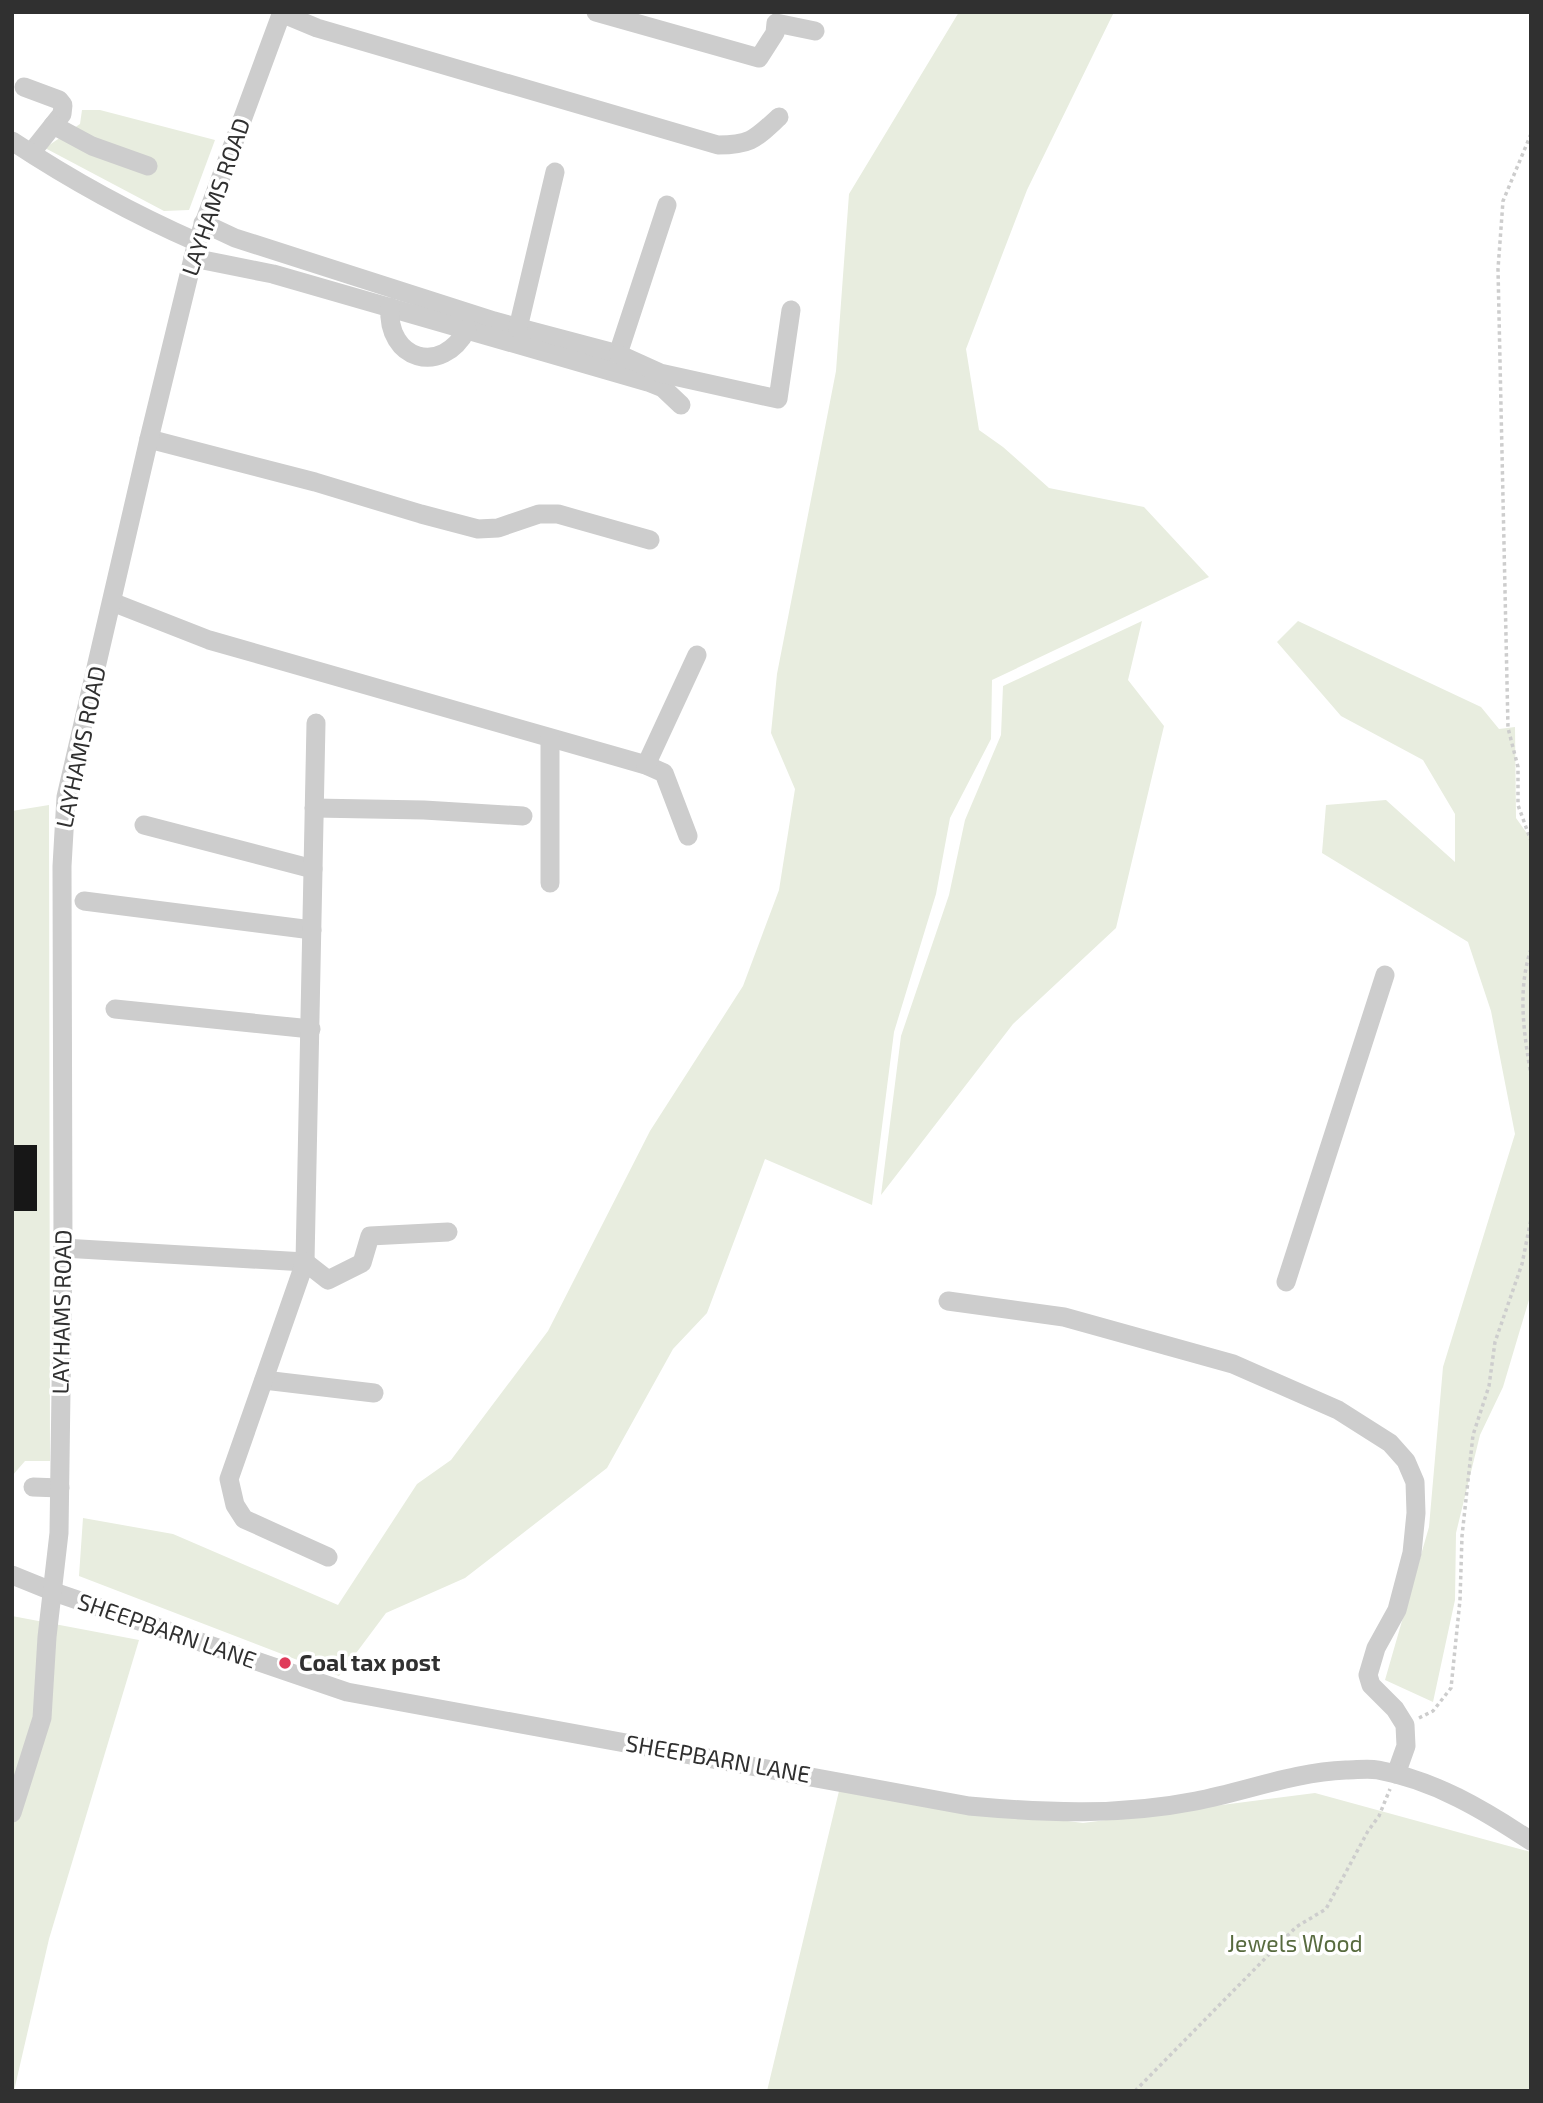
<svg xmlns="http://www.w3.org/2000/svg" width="1543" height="2103" font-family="'Exo 2',sans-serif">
<rect width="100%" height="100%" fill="#fff"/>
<g fill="#e8eddf">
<path d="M959,12H1114L1027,190L966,349L979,430L1003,447L1049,488L1144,507L1209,577L992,680L991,739L950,818L936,894L894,1032L872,1205L765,1159L707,1313L673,1349L607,1468L465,1578L386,1613L339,1676L79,1576L83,1518L173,1534L338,1605L417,1484L451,1460L548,1331L650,1131L743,986L779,890L795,789L771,733L777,674L836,371L849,194Z"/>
<path d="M82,110H100L215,140L189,210L164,211L45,148L80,124Z"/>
<path d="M1142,621L1128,680L1164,726L1116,928L1013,1024L881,1195L901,1036L949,895L965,820L1001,735L1003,686Z"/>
<path d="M1298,621L1481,707L1499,729L1515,727L1516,818L1531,839V1293L1503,1387L1480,1435L1456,1533L1455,1600L1433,1702L1385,1680L1429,1527L1443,1367L1515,1134L1491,1011L1468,942L1322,853L1326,805L1386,800L1455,862V814L1423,760L1341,716L1277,642Z"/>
<path d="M49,805L50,1461H25L12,1476V811Z"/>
<path d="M12,1616L139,1640L49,1939L14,2091H12Z"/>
<path d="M839,1791L1083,1823L1315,1793L1531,1852V2091H767Z"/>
</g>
<rect fill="#171717" x="12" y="1145" width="25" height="66"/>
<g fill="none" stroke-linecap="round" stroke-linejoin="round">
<g stroke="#cdcdcd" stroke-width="3.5" stroke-dasharray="3.5 3.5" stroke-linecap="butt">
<path d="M1531,134L1503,201L1498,269L1508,728L1518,767V805L1531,841"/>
<path d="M1531,949C1517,991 1524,1033 1531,1076"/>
<path d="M1419,1718L1433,1711L1451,1688L1460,1600L1462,1536L1473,1435L1489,1386L1495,1342L1522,1264L1531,1219"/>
<path d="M1135,2091L1296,1927L1326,1909L1368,1831L1379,1816L1390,1789"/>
</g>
<g stroke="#cdcdcd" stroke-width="19">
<path d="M596,12L759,58L775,33L776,23L815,31"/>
<path d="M281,13L317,28L718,145C751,145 755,139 779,117"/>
<path d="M24,87L59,100L63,105L62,114L31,153"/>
<path d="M53,125L92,146L148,166"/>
<path d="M12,141C71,180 133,214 197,242"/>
<path d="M203,223L235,238L494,321L618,354L667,205"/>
<path d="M193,258L273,274L648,382L663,388L681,405"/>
<path d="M390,307C386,360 442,377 467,329"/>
<path d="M518,328L555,172"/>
<path d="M618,354L660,373L778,399L791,310"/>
<path d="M149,439L315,482L421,514L478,529L498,528L539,514H558L650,540"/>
<path d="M112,602L209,640L646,765L664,773L688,836"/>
<path d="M550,738V883"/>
<path d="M646,765L697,655"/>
<path d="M314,808L424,810L523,816"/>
<path d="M144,825L313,869"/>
<path d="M84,901L312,930"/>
<path d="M115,1009L311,1029"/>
<path d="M63,1248L305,1262L316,723"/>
<path d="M1286,1282L1385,975"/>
<path d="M948,1301L1064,1317L1233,1364L1338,1410L1390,1443L1406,1461L1415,1482L1416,1513L1412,1553L1397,1610L1376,1648L1368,1675L1371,1685L1395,1709L1405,1725L1406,1746L1396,1774"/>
<path d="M264,1380L374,1393"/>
<path d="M33,1487L60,1488"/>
<path d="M328,1557L244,1519L235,1505L229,1479L305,1262L328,1280L362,1263L370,1236L448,1232"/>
<path d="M12,1575L54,1592L347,1692L969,1806C1046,1813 1120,1816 1196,1801C1247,1791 1295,1772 1346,1770C1357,1770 1368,1768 1378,1770C1434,1780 1484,1810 1531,1841"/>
<path d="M12,1813L42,1718L47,1637L59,1533L63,1248L62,866L66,797L149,439L197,242L282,12"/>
</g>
</g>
<circle fill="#df3b59" stroke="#fff" stroke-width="2.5" cx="285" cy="1663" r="7"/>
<g text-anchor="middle" stroke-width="7" stroke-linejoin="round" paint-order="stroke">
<g font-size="23" fill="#303030" stroke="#fff">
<text transform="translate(216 197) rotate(-71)" y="8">LAYHAMS ROAD</text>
<text transform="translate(81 747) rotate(-78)" y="8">LAYHAMS ROAD</text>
<text transform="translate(62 1312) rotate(-89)" y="8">LAYHAMS ROAD</text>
<text transform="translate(167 1631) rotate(19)" y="8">SHEEPBARN LANE</text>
<text transform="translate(718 1759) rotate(10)" y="8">SHEEPBARN LANE</text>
</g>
<g font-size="23" font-weight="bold" fill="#303030" stroke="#fff" text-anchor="start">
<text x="299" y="1671">Coal tax post</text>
</g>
<g font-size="23" fill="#586b3f" stroke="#fff">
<text x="1295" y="1952">Jewels Wood</text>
</g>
</g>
<rect width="1543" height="2103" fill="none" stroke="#303030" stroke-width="28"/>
</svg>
